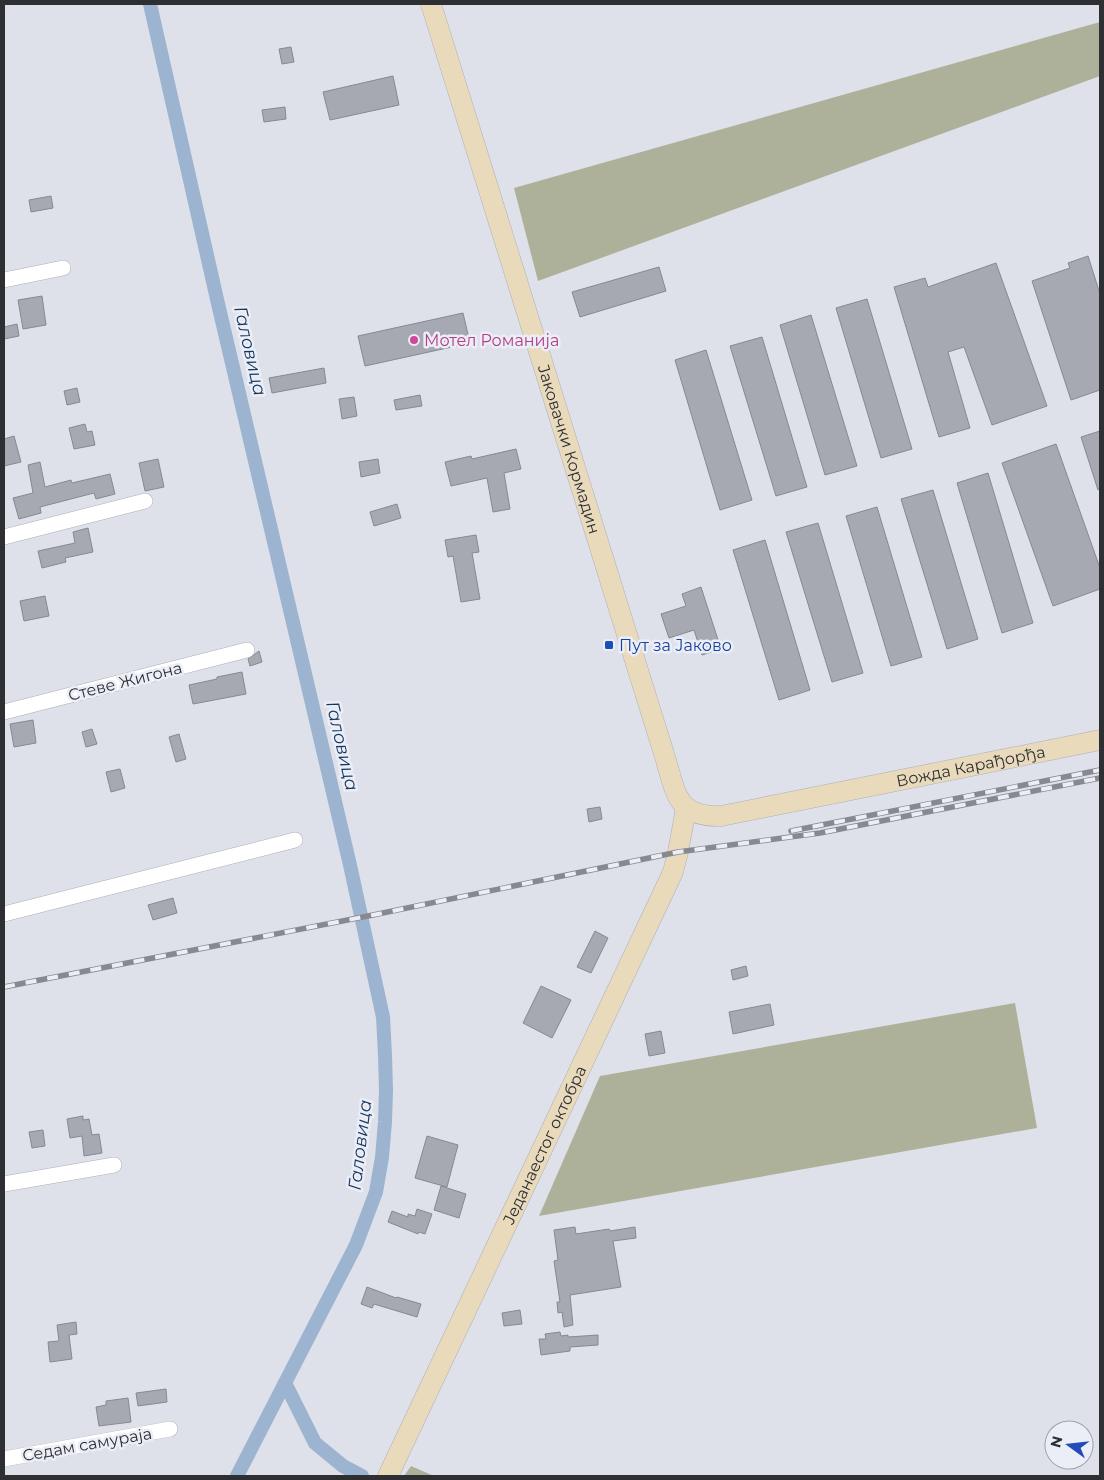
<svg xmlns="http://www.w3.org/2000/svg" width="1104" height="1480" font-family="Montserrat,sans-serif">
<rect width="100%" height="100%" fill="#dee1ea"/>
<g fill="#aeb19a">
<path d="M1100,22V76L538,281L514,188Z"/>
<path d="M1015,1003L1037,1128L539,1216L600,1076Z"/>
<path d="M411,1466L434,1476H404Z"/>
</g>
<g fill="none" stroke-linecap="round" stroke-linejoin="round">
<g stroke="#9db4d1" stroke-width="14">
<path d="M150,4L219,308L350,865L383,1017L385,1055L386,1090L385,1122L382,1157L376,1192L356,1245L237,1476"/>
<path d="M285,1383L315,1443L343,1466L362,1476"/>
</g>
</g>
<g fill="#a6a9b1" stroke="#858991">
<path d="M291,47L294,62L282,64L279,49Z"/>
<path d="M393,76L399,105L330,120L323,92Z"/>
<path d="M285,107L286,119L264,122L262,110Z"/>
<path d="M51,196L53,208L31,212L29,200Z"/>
<path d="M1088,256L1100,294V390L1071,400L1032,281L1070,268L1068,263Z"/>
<path d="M996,263L1047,406L992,425L964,347L948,352L970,428L939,437L894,287L925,278L928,287Z"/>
<path d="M659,267L666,291L580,317L572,292Z"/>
<path d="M42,296L46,325L23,329L18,300Z"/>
<path d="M867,299L912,449L881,458L836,308Z"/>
<path d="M463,313L470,343L365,366L358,336Z"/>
<path d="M811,315L857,466L825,475L780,325Z"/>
<path d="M17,324L19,336L4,339V327Z"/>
<path d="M762,337L807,487L776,496L730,346Z"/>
<path d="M706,350L752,500L720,510L675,360Z"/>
<path d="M324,368L326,383L272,393L269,378Z"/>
<path d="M77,388L80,402L67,405L64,391Z"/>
<path d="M420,395L422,406L396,410L394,400Z"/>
<path d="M354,397L357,416L342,419L339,399Z"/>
<path d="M85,424L87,432L92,431L95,445L74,449L69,428Z"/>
<path d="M1100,431V489L1098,490L1081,437Z"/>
<path d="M14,436L21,462L4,466V439Z"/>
<path d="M1056,444L1100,568V589L1053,606L1002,463Z"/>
<path d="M516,449L521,469L504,473L510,509L493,512L487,478L451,486L445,462L471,456L472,459Z"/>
<path d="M158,459L164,487L145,491L139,463Z"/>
<path d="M378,459L380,473L361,477L359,462Z"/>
<path d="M40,462L45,487L71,480L72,483L110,474L115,494L96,499L94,493L40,507L41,513L19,519L13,498L33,493L28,465Z"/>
<path d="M988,473L1033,623L1002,633L957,483Z"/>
<path d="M933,490L978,639L947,649L901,499Z"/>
<path d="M397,504L401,518L374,526L370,512Z"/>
<path d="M877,507L922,657L891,666L846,516Z"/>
<path d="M818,523L863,673L832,682L786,532Z"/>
<path d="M88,528L93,552L65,558L66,562L42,568L38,551L75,543L73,532Z"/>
<path d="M476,535L479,552L472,553L480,599L461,602L453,556L448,557L445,540Z"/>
<path d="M765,540L810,690L779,700L733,550Z"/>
<path d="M701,587L721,649L702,655L694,630L669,638L661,614L686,606L682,594Z"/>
<path d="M45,596L49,616L24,621L20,601Z"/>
<path d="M259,651L262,662L250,666L248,659Z"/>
<path d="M242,672L246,694L193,704L189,685L217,679V677Z"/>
<path d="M33,720L36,743L14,747L10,724Z"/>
<path d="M92,729L97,744L86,747L82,732Z"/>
<path d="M179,734L186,759L176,762L169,737Z"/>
<path d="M120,769L125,788L111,792L106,772Z"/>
<path d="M600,807L602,819L589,822L587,809Z"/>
<path d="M173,898L177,913L153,920L148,905Z"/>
<path d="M595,931L608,938L591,973L577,967Z"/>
<path d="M746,966L748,976L733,980L731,970Z"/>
<path d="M541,986L571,1000L552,1038L523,1023Z"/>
<path d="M770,1004L774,1025L733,1034L729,1012Z"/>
<path d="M661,1031L665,1053L649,1056L645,1034Z"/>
<path d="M83,1116V1120L89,1119L92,1135L99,1134L102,1153L84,1156L82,1136L70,1138L67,1119Z"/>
<path d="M43,1130L45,1146L32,1148L29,1132Z"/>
<path d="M427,1136L458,1145L447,1187L415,1178Z"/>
<path d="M441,1186L466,1194L459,1218L434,1210Z"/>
<path d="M417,1209L432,1214L425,1234L419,1232L418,1234L388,1222L392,1211L408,1217V1214L415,1216Z"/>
<path d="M575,1227L576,1234L609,1229L610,1231L635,1227L636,1238L613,1241L621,1287L570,1295L573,1325L564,1327L562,1312L558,1313L557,1302H560L554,1261L558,1260L554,1230Z"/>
<path d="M367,1287L396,1298L397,1297L421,1304L417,1317L374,1304L372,1308L361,1304Z"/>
<path d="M520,1310L522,1324L504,1326L502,1313Z"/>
<path d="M76,1322L77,1334L69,1335L72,1359L50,1362L48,1342L59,1341L57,1325Z"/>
<path d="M560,1332L561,1336L568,1335V1337L598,1335V1345L570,1347V1351L541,1355L539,1339H546L545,1334Z"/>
<path d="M166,1389L167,1402L138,1406L136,1393Z"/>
<path d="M128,1398L131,1422L99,1426L96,1407L106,1405V1401Z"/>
</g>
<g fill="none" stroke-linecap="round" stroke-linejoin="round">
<defs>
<g id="street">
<path d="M4,280L63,268"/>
<path d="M4,537L145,501"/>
<path d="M4,712L247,650"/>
<path d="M4,914L295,840"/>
<path d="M4,1184L114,1165"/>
<path d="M4,1459L170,1429"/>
</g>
<g id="secondary">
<path id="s1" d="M431,4L665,757C676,793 676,817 721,816L1100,740"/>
<path id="s2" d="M388,1476L673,872L678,852L686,808"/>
</g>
</defs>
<use href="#street" stroke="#acafb8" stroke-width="16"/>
<use href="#secondary" stroke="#acafb8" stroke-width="21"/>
<use href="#street" stroke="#fff" stroke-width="15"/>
<use href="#secondary" stroke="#e9dabc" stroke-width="20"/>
<defs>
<g id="rail">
<path d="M791,831L1100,770"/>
<path d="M4,987L373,915L678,852L820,833L1100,778"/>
</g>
</defs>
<use href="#rail" stroke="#87898f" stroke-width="5.5"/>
<use href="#rail" stroke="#ebeef7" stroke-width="4" stroke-dasharray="11" stroke-linecap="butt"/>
</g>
<circle fill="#d1479c" stroke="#ebeef7" stroke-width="2" cx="414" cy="340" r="5"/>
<rect fill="#1a4fb4" stroke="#ebeef7" stroke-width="2" x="604" y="640" width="10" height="10" rx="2.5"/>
<g text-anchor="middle" stroke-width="5" stroke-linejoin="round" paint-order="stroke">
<g font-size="16" fill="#b23c85" stroke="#ebeef7" text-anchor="start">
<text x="424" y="346">Мотел Романија</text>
</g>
<g font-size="16" fill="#2e2f33" stroke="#ebeef7">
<text dy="6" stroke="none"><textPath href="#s1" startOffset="466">Јаковачки Кормадин</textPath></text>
<text transform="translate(125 681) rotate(-14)" y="6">Стеве Жигона</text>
<text dy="6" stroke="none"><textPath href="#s1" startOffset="1135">Вожда Карађорђа</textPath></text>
<text dy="6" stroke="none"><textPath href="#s2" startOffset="366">Једанаестог октобра</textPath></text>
<text transform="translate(87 1444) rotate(-10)" y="6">Седам самураја</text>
</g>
<g font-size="16" fill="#164399" stroke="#ebeef7" text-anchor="start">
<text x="619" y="651">Пут за Јаково</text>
</g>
<g font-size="18" font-style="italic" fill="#16375e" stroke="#ebeef7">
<text transform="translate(250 351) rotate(77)" y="6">Галовица</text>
<text transform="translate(342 746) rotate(77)" y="6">Галовица</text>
<text transform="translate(360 1145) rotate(-83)" y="6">Галовица</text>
</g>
</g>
<rect width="1104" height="1480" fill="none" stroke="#2e2f33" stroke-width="10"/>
<g transform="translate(1069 1445) rotate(285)"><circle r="24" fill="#ebeef7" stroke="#9fa2a9"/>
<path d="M0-4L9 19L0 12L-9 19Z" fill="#2449b8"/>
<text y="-8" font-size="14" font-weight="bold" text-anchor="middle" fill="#2e2f33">N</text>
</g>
</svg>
